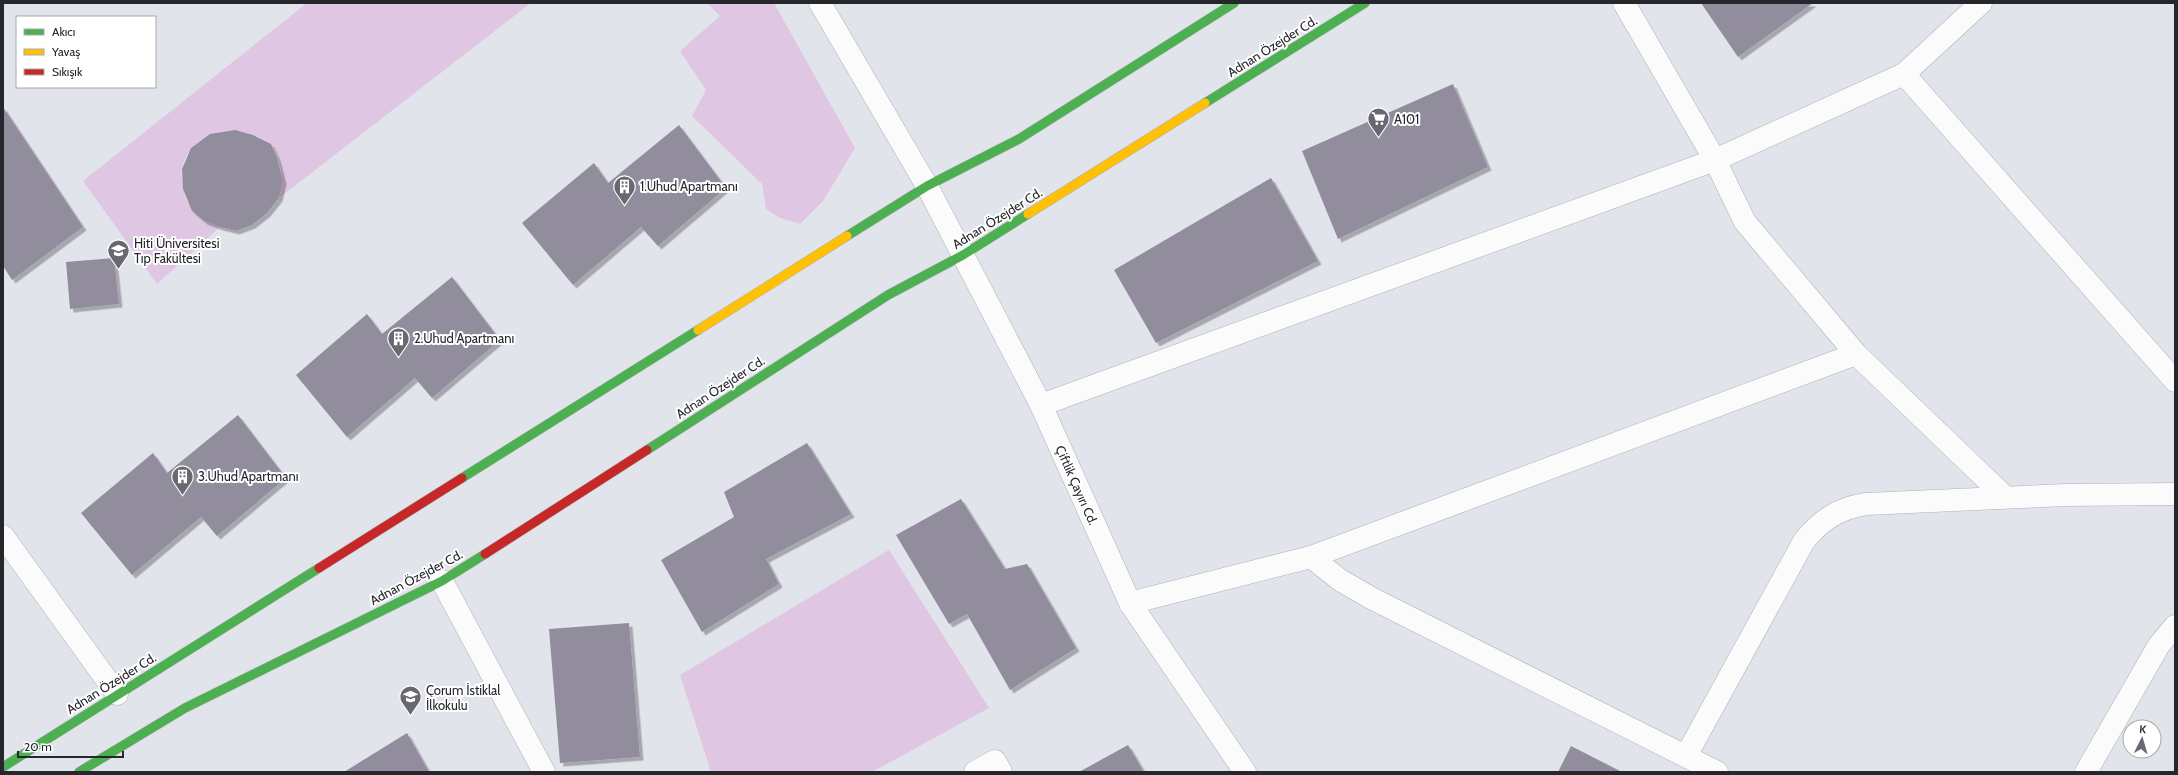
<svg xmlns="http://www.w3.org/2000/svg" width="2178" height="775" font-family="Cabin,sans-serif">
<defs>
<filter id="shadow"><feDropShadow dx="3.5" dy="3.5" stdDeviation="0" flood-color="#0004"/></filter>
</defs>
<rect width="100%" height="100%" fill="#e2e4ec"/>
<g fill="#dfc6e2">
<path d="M307,3H531L279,198C284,184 283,153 269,143C240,122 191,129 182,168C181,173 182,179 183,184C184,207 200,219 220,227L157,284L83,181Z"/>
<path d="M707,3H774L855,148L823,201L800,224L780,218L766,209L762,184L692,116L706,90L680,51L720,16Z"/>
<path d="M889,550L989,708L872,772H711L680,675Z"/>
</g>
<g fill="#928d9d" filter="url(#shadow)">
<path d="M1701,3H1813L1738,57Z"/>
<path d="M1453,84L1488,167L1338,239L1302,151Z"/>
<path d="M3,107L83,227L12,280L3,266Z"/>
<path d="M679,125L726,188L658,246L641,227L573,285L522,223L594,163L608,183Z"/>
<path d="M235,130L253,135L271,144L277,157L283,181L279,198L267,213L252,225L236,231L220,227L204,221L192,211L183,189L182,169L191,148L210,134Z"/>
<path d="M1271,178L1318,261L1156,343L1114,270Z"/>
<path d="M114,258L119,304L70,309L66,262Z"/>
<path d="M452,277L500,340L432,398L415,378L347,437L296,375L367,314L382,334Z"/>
<path d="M238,415L286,478L217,536L201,517L132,575L81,513L153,453L167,473Z"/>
<path d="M807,443L851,514L766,559L779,584L702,632L661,560L734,517L724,492Z"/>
<path d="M961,499L1005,569L1027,564L1076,648L1010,690L967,614L949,624L896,535Z"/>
<path d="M629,623L640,757L560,763L549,629Z"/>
<path d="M407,733L429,772H344Z"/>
<path d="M1128,745L1144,772H1079Z"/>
<path d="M1571,746L1622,772H1558Z"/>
</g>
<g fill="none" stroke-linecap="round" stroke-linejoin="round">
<defs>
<g id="street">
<path d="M820,3L927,186L1041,405L1130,603L1245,772"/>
<path d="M1624,3L1715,160L1745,222L1856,354L2005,497"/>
<path d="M1904,74L2175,381"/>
<path d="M1041,405L1715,160L1904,74L1981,3"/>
<path d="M3,536L117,694"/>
<path d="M1311,557L1340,580L1371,598L1717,772"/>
<path d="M442,581L544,772"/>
<path d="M1130,603L1311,557L1856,354"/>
<path d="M1686,756L1804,541C1821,520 1839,508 1866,504L2066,495L2175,494"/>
<path d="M975,772L995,761L1001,772"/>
<path d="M2086,772L2159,645L2175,626"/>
</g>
<g id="fast">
<path d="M1205,103L1365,3"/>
<path d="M847,236L927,186L1019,139L1234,3"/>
<path d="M647,450L888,295L963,255L1028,214"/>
<path d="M462,478L698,330"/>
<path d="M3,767L319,568"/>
<path d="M79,772L185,708L442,581L485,554"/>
</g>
<g id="slow">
<path d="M1028,214L1205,103"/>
<path d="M698,330L847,236"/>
</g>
<g id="jam">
<path d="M485,554L647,450"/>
<path d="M319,568L462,478"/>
</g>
</defs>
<use href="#street" stroke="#aeb0b6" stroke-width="23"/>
<use href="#fast" stroke="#aeb0b6" stroke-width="10"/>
<use href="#slow" stroke="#aeb0b6" stroke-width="10"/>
<use href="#jam" stroke="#aeb0b6" stroke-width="10"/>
<use href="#street" stroke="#fbfbfc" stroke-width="22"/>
<use href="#fast" stroke="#4caf50" stroke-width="9"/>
<use href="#slow" stroke="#ffc107" stroke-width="9"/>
<use href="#jam" stroke="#c62828" stroke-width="9"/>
</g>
<defs>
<symbol id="supermarket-pin" viewBox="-11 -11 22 30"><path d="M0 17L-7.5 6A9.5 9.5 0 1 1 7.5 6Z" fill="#686970" stroke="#fff"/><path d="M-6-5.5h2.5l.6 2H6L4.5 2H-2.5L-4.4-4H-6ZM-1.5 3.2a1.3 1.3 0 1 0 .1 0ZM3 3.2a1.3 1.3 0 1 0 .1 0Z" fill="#fff"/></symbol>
<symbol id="building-pin" viewBox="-11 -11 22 30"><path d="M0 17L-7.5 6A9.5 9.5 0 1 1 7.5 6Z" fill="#686970" stroke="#fff"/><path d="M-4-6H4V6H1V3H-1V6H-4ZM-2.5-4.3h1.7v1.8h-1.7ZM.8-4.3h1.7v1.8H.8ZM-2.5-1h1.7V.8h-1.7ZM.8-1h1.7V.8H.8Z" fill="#fff"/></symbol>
<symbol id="university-pin" viewBox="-11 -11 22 30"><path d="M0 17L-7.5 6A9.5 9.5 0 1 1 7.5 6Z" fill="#686970" stroke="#fff"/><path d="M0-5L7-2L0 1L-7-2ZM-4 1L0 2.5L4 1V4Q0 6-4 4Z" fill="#fff"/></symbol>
<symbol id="school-pin" viewBox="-11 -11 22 30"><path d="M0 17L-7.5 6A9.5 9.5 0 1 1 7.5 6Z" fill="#686970" stroke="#fff"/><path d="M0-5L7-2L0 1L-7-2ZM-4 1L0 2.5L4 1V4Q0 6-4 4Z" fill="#fff"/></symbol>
</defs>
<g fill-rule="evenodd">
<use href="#supermarket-pin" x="1366" y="106" width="25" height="34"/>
<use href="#building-pin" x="612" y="174" width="25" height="34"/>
<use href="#university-pin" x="106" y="238" width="25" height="34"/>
<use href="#building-pin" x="386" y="326" width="25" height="34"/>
<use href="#building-pin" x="170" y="464" width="25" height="34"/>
<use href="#school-pin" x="398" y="684" width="25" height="34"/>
</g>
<g text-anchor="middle" stroke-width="4" stroke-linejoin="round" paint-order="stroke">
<g font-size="13" fill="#26272d" stroke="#fff">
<text transform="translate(1272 46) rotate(-32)" y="5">Adnan Özejder Cd.</text>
<text transform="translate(997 218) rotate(-32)" y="5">Adnan Özejder Cd.</text>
<text transform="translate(720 387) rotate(-33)" y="5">Adnan Özejder Cd.</text>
<text transform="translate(1077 485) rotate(66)" y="5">Çiftlik Çayırı Cd.</text>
<text transform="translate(416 577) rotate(-28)" y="5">Adnan Özejder Cd.</text>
<text transform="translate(111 683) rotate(-32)" y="5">Adnan Özejder Cd.</text>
</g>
<g font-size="13" fill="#26272d" stroke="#fff" text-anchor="start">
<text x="1394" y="124">A101</text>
<text x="640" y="191">1.Uhud Apartmanı</text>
<text x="134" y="248">Hiti Üniversitesi<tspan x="134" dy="15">Tıp Fakültesi</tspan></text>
<text x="414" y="343">2.Uhud Apartmanı</text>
<text x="198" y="481">3.Uhud Apartmanı</text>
<text x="426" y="695">Çorum İstiklal<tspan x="426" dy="15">İlkokulu</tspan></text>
</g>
</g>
<rect width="2178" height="775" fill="none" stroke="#26272d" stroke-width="8"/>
<rect x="16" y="16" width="140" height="72" fill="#ffffff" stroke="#a8a9ab"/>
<rect x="24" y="29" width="20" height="6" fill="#4caf50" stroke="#a8a9ab"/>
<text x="52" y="36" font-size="12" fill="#26272d">Akıcı</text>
<rect x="24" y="49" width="20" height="6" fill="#ffc107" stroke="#a8a9ab"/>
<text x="52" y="56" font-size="12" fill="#26272d">Yavaş</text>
<rect x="24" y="69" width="20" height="6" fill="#c62828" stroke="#a8a9ab"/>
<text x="52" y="76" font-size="12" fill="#26272d">Sıkışık</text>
<g transform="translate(2142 739) rotate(5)"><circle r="19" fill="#ffffff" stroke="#a8a9ab"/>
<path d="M0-3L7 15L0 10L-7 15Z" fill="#686970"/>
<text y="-6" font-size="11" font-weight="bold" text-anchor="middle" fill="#26272d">K</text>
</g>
<path d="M18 751v6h105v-6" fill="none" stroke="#26272d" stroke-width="2"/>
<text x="24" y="751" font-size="12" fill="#26272d" stroke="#ffffff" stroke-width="3" paint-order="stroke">20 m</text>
</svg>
